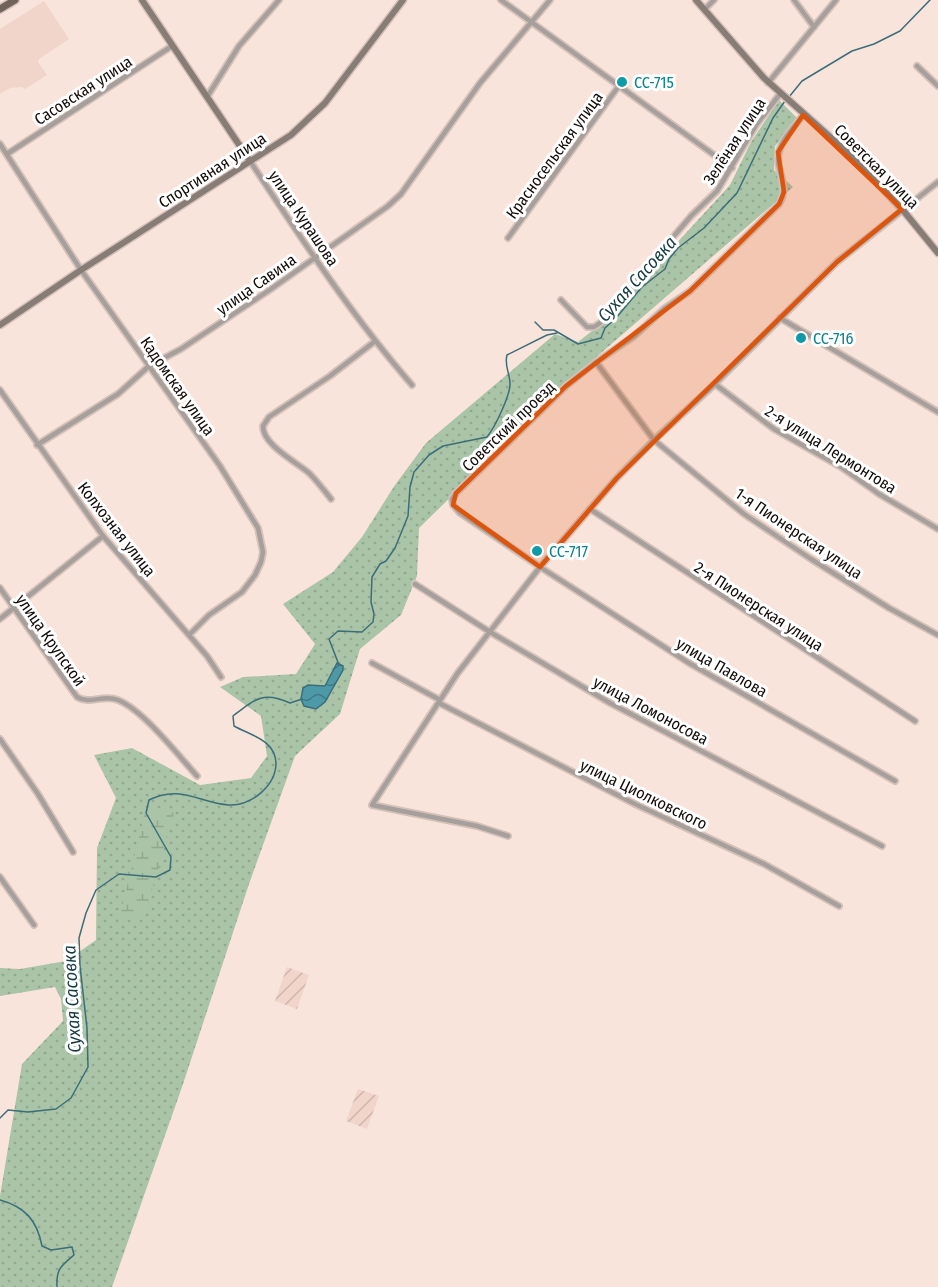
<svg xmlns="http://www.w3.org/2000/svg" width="938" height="1287" font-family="'Fira Sans Condensed',sans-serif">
<defs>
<pattern id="industrial-furrows" width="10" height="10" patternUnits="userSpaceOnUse" patternTransform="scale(1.5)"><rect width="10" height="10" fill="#f1d5ca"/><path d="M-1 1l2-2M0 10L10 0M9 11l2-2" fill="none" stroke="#ceb6ac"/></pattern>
<pattern id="grass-dots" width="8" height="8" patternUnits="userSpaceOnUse" patternTransform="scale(1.5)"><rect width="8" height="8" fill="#aac4a7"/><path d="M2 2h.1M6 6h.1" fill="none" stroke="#91a78e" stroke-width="1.8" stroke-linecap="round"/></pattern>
<pattern id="wetland-marsh" width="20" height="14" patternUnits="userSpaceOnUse" patternTransform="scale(1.5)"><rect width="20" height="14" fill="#aac4a7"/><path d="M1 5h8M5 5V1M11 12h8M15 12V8" fill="none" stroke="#91a78e"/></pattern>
<pattern id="water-waves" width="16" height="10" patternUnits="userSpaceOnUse" patternTransform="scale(1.5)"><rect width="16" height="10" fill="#4d99a8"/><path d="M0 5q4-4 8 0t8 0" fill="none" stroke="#3f7b87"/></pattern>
</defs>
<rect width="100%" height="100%" fill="#f9e4dc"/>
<g fill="url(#industrial-furrows)">
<path d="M287,967L309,975L297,1009L275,1001Z"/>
<path d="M358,1089L379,1096L367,1129L346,1121Z"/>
</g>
<path fill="#f1d5ca" d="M44,1L69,39L39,59L38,62L47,75L25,89L22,87L10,88L0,94V29Z"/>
<path fill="url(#grass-dots)" d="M779,100L798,119L775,146L774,170L793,187L579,372L419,528L417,576L401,615L360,649L340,714L295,756L249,884L183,1084L112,1287H0V1196L22,1064L63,1021L61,999L55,987L0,996V968L20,969L66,961L96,940L97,848L116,798L94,755L132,748L200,785L251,778L267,756L261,716L220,687L243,677L296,674L315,644L283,604L333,572L362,537L395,485L426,443L555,334L578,342L607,319L730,185L751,142Z"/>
<path fill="url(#wetland-marsh)" d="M146,808L174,813L145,914L118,924Z"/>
<path fill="url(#water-waves)" stroke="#3b6e78" stroke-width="1.5" d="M337,663L343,666V670L325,702L316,709L304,706L301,699L303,688L308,685L325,686Z"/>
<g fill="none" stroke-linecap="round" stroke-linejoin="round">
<g stroke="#3b6e78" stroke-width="1.5">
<path d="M789,97L802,81L852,51L874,44L900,31L930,0"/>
<path d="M535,322L543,330H554L578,344L601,338L605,328L616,318L642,287L665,269L669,259L678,248L704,228L737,193L773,118L785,101"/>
<path d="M339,665L329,639L338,631L362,632L373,622L374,614L371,602L372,577L380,564L386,561L395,548L408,516L410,487L414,472L429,455L443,446L487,437C495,427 510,396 510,384C510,373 504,366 507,355L547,335L557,333"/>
<path d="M0,1118L8,1110L28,1112L56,1109L71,1098L88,1067L87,1028L80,966L79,938L86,913L96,890L119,874L156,877L170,870L171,857L146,813L149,800C181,784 199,803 229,805C252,806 276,785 276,763C275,740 252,736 234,726L233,716C255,699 263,691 290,703L302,699"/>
<path d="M0,1200C25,1207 37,1220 42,1246L51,1250L72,1247L74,1255C61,1266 56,1269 57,1287"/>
</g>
<defs>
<g id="street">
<path d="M501,0L732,168"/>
<path d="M794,0L814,27"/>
<path d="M704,10L714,0"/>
<path d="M917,66L938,86"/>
<path d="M768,83L836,0"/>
<path d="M207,97L239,46L279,0"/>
<path d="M803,115C795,126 782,138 779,152C774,171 791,184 779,204L690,291L665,308L633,337L596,362L566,386L456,493L452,499L453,505L460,513L540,567L689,663L895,781"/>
<path d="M0,144L81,270L220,466L258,528L263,552L261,562L255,575L242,592L209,615L189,635"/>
<path d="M7,154L172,46"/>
<path d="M250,161C301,238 351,315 412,385"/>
<path d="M508,238L618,87"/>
<path d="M561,300L587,327H594L600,323L691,216L717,191L756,125L780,94"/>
<path d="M780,318L938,412"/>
<path d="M596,362L654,440L744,514L811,559L889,608L938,635"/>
<path d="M715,384L774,429L841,467L879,494L938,529"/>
<path d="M0,390L103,536L207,656L221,677"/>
<path d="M37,445L118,394L149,366L181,349L271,289L388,206L401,194L480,83L550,0"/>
<path d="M331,499C324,490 317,481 309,473C296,462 262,444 263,426L269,417L330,376L374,342"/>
<path d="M590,509L915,721"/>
<path d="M415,584L490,632L610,703L882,846"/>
<path d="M0,588L77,697C90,705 103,694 118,700C143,710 178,755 197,776"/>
<path d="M0,619L103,536"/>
<path d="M372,663L440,700"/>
<path d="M439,703L633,803L764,864L839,906"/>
<path d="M0,739L38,794L73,852"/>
<path d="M508,836L477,826L372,805L457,674L540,567L617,478L654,440L715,384L837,262L938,182"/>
<path d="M0,877L34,925"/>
</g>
<g id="secondary">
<path d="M142,0L250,161"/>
<path d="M696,0L764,78L857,161L902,209L938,253"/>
<path d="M0,325L81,270L291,135L325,103L403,0"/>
</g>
<path id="primary" d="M0,9L15,0"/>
</defs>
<use href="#street" stroke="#d4c1ba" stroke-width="8"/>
<use href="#secondary" stroke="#d4c1ba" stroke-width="9"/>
<use href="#primary" stroke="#d4c1ba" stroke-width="10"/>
<use href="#street" stroke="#a79f9b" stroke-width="4.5"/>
<use href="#secondary" stroke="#887c76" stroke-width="6"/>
<use href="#primary" stroke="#71635b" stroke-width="7"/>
</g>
<path fill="#dd550c" fill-opacity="0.2" stroke="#dd550c" stroke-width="4.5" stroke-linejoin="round" d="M803,115L902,209L837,262L617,478L540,567L453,505L456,493L566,386L690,291L779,204L784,192L778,152Z"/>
<g fill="#0f9aa8" stroke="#fff" stroke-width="2">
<circle cx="622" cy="82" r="6"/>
<circle cx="801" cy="338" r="6"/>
<circle cx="537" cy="551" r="6"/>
</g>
<g text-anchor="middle" stroke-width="6" stroke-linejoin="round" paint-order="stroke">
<g font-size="16" fill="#0d838f" stroke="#fff" text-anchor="start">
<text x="634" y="88">СС-715</text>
<text x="813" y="344">СС-716</text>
<text x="549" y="557">СС-717</text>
</g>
<g font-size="16" fill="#110b08" stroke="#fff">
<text transform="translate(83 90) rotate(-33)" y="6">Сасовская улица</text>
<text transform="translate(734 141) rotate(-57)" y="6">Зелёная улица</text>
<text transform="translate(554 155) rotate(-54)" y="6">Красносельская улица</text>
<text transform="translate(877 166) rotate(45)" y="6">Советская улица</text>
<text transform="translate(212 170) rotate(-33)" y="6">Спортивная улица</text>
<text transform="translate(304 218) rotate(56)" y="6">улица Курашова</text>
<text transform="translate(256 284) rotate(-35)" y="6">улица Савина</text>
<text transform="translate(178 386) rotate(55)" y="6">Кадомская улица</text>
<text transform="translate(508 426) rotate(-44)" y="6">Советский проезд</text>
<text transform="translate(831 449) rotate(32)" y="6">2-я улица Лермонтова</text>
<text transform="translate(117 529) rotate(52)" y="6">Колхозная улица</text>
<text transform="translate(799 533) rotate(34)" y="6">1-я Пионерская улица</text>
<text transform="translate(759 606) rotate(33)" y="6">2-я Пионерская улица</text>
<text transform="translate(51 640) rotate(55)" y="6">улица Крупской</text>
<text transform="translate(722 667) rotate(30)" y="6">улица Павлова</text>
<text transform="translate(651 710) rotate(28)" y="6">улица Ломоносова</text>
<text transform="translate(644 794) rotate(26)" y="6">улица Циолковского</text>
</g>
<g font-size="18" font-style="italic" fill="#163b42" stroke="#fff">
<text transform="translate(637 279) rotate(-48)" y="6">Сухая Сасовка</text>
<text transform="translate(72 999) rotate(-93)" y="6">Сухая Сасовка</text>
</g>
</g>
</svg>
